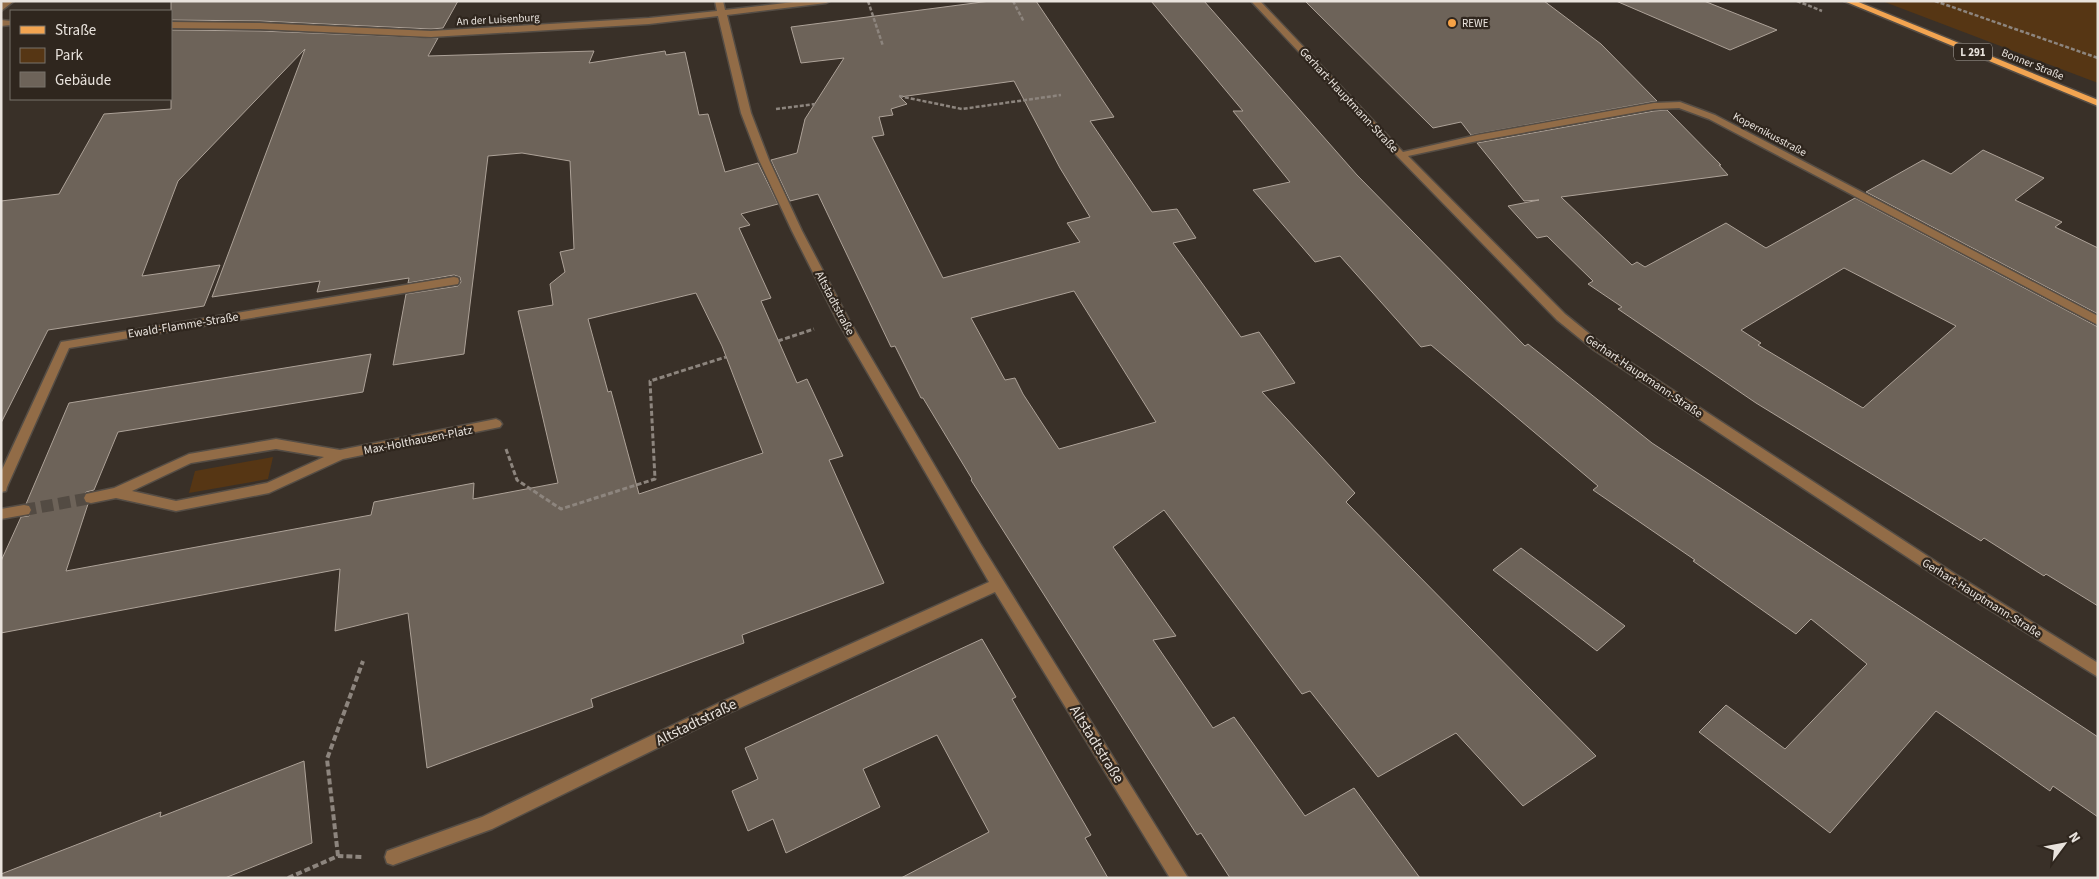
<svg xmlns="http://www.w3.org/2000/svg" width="2099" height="879" font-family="'Source Sans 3',sans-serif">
<rect width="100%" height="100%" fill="#393028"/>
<g fill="#563614">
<path d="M1882,1H2098V83Z"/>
<path d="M273,457L268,479L189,493L195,471Z"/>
</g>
<g fill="#6d6359" stroke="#ada298" fill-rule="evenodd">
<path d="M171,1H458L443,28L431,29L260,21L171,20Z"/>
<path d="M990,1H1036L1114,117L1090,121L1152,212L1177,209L1196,238L1173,243L1241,337L1259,332L1295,383L1262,392L1355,493L1346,502L1596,756L1523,806L1456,733L1378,777L1310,691L1302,694L1164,510L1113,547L1176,636L1153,640L1213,728L1234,717L1305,816L1354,788L1420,878H1230L1201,833L1197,835L971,480L972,479L923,398H921L895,346L891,347L818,194L790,201L771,160L797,153L805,119L844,58L801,63L791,27ZM1014,81L1060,168L1090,217L1067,223L1080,242L943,278L872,137L884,135L879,117L893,115L891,109L907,104L900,97ZM1074,291L1156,422L1059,449L1023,394L1015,378L1005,380L971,318Z"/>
<path d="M1151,1H1204L1357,175L1525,346L1528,344L1652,443L2098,737V817L2053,786L2050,791L1936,711L1830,833L1699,732L1726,705L1785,749L1867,664L1811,619L1796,634L1693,561L1695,560L1593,490L1598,486L1431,345L1421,347L1340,256L1315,262L1253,190L1290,182L1233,111H1243Z"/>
<path d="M1305,1H1544L1601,44L1657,101L1471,135L1461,122L1433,128Z"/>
<path d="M1616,1H1704L1777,30L1730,50Z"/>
<path d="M171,30L260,31L438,38L428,56L594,51L589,63L665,51L666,55L685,52L699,115L708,114L725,172L758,163L778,204L741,214L750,225L739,228L771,298L761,301L797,383L807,379L843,456L829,460L884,583L742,635L744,643L591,699L593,707L427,768L408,613L335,631L340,569L1,633V561L21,517L29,516L33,511L31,505L26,504L69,403L371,354L363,392L118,432L94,490L86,492L82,497L84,503L88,504L66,571L371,515L374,502L474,483L473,499L558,483L518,311L553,305L550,284L565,272L560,252L574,249L570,161L522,153L488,156L464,354L393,365L406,294L458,286L461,282L460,277L454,275L408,283L409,278L317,292L320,281L212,297L305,49L178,181L142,276L220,265L204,306L48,330L1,423V201L59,194L104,114L171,109ZM696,293L722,346L763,453L639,494L611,391L608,392L588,319Z"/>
<path d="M1667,110L1721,165H1719L1728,175L1561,197L1632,265L1637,262L1645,267L1726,223L1766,248L1855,198L2098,327V606L2046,574L2044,576L1984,538L1981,541L1756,403L1618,309L1622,307L1588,284L1593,281L1547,236L1537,238L1508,206L1539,200L1524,201L1477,143L1654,111ZM1844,268L1956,326L1863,408L1758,345L1761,343L1741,330Z"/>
<path d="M1983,150L2044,178L2015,200L2062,222L2055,227L2098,248V314L1866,192L1923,160L1951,174Z"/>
<path d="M1521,548L1625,626L1597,651L1493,570Z"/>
<path d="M982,639L1016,697L1012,699L1091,835L1085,838L1108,878H901L989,832L937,735L863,769L880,807L786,853L773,819L748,831L732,791L758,779L745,748Z"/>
<path d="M304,761L312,843L225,878H1V874L161,812L160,817Z"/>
</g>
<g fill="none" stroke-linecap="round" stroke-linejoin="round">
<path stroke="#534b43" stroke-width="12" stroke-dasharray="12 5.5" stroke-linecap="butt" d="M24,510L91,498"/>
<defs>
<g id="minor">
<path d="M5,1H14L1,11V4Z"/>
<path d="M715,1H723L725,10L802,1H830L826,3L727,15L751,113L769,160L802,231L849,320L980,543L1188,878H1170L995,592L729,713L492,829L393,865L387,863L385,857L387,851L482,817L719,703L989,582L837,320L792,231L759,160L741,113L718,16L649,24L431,37L260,29L171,28V22L260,23L431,31L649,18L717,11Z"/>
<path d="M1251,1H1260L1403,152L1477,135L1654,103L1680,102L1715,115L2098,316V325L1709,119L1679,108L1654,109L1477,141L1408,156L1565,314L1602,344L1955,574L2098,663V677L1945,582L1594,350L1557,320L1398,157Z"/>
<path d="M1,20L11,21V25L1,26Z"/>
<path d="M454,277L458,278L459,281L458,284L69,348L7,487L6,491L1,492V472L61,342Z"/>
<path d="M496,419L500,421L502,424L500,427L343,459L269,493L176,511L116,498L91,503L86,502L84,498L86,494L114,488L189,454L276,439L340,450ZM276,449L324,457L267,483L176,501L132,491L191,463Z"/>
<path d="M24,505L29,506L31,510L29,514L1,519V509Z"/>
</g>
<path id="major" d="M1844,1H1856L2098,100V106Z"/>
</defs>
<use href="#minor" stroke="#554d45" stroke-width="3"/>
<use href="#major" stroke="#554d45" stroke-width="3"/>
<g stroke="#8d857e" stroke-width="2.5" stroke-dasharray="4 2" stroke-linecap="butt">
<path d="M868,1L883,46"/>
<path d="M1013,1L1024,22"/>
<path d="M1797,1L1822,11"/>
<path d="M1935,1L2098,58"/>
<path d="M899,96L962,109L1061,95"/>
<path d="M776,109L815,104"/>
</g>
<g stroke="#8d857e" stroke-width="3" stroke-dasharray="5 2.5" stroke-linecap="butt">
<path d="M778,341L814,329"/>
<path d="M506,449L517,480L561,509L655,479L650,381L726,357"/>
</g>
<g stroke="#8d857e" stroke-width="4" stroke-dasharray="6 3" stroke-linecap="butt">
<path d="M338,856L327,759L363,661"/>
<path d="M288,878L338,856L362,857"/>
</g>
<use href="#minor" fill="#926c47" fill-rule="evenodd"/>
<use href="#major" fill="#f2a451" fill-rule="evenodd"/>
</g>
<circle fill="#f6a246" stroke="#2f261e" stroke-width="2" cx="1452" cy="23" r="5"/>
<g text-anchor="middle" stroke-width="4.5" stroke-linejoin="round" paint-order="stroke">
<g font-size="11" fill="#e9e3dd" stroke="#2f261e">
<text transform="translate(498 19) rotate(-3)" y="4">An der Luisenburg</text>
<text transform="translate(2033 64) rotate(22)" y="4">Bonner Straße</text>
<text transform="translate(1770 134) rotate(28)" y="4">Kopernikusstraße</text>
</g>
<g font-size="11" fill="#e9e3dd" stroke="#2f261e" text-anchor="start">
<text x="1462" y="27">REWE</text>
</g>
<rect fill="#2f261e" stroke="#b1aaa4" stroke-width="1" x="1954" y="43.5" width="38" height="17" rx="4"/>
<g font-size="11" font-weight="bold" fill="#e9e3dd">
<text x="1973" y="56">L 291</text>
</g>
<g font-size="12" fill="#e9e3dd" stroke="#2f261e">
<text transform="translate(1349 100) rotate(47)" y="4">Gerhart-Hauptmann-Straße</text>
<text transform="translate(835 303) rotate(62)" y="4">Altstadtstraße</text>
<text transform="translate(183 325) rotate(-9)" y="4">Ewald-Flamme-Straße</text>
<text transform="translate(1644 376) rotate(34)" y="4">Gerhart-Hauptmann-Straße</text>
<text transform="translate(418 440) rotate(-11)" y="4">Max-Holthausen-Platz</text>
<text transform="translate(1982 598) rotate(32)" y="4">Gerhart-Hauptmann-Straße</text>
</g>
<g font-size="15" fill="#e9e3dd" stroke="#2f261e">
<text transform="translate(696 722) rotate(-26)" y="5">Altstadtstraße</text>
<text transform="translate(1097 744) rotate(58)" y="5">Altstadtstraße</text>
</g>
</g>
<rect width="2099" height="879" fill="none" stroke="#e9e3dd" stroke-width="5"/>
<rect x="10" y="10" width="162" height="90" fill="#2f261e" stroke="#79726a"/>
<rect x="20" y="26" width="25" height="8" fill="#f2a451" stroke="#79726a"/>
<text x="55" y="35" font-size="15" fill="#e9e3dd">Straße</text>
<rect x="20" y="48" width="25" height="15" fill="#563614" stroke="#79726a"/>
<text x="55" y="60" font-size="15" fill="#e9e3dd">Park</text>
<rect x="20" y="72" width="25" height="15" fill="#6d6359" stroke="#79726a"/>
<text x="55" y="85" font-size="15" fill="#e9e3dd">Gebäude</text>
<g transform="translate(2064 844) rotate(58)" stroke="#2f261e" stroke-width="4" paint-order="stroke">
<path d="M0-4L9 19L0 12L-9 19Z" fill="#e9e3dd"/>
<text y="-8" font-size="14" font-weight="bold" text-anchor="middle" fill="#e9e3dd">N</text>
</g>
</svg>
